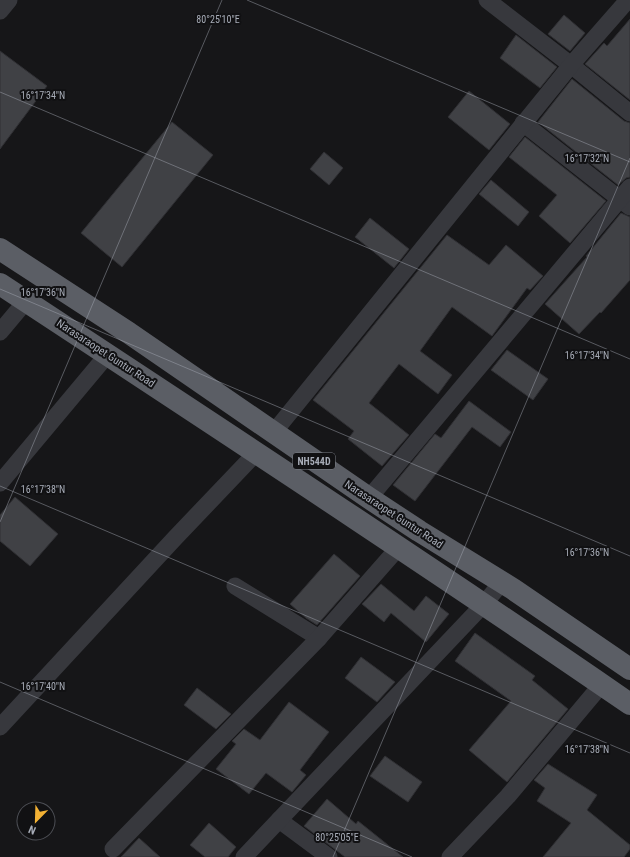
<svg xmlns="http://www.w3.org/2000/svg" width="630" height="857" font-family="'Roboto Condensed',sans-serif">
<rect width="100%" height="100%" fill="#161618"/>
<g fill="#404145" stroke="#303034">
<path d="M564,15L585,33L570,51L548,34Z"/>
<path d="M630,19V100L585,64L604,43L607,46Z"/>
<path d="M516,35L557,67L540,88L500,58Z"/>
<path d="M0,51L47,86L0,149Z"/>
<path d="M572,79L624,121L630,123V177L626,178L618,185L538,122Z"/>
<path d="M469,91L510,124L489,150L448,117Z"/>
<path d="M172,122L213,155L122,267L81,233Z"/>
<path d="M525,137L606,201L570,243L539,216L557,195L509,157Z"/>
<path d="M324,152L343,168L329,185L310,169Z"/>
<path d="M491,180L529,212L518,226L479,194Z"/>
<path d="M621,213L630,217V280L601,313L600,312L579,334L545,304L587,257L586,256Z"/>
<path d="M370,218L409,249L394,268L355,237Z"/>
<path d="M447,235L489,265L506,245L543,276L530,290L527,288L492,336L452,307L420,351L452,375L438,394L399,364L369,403L409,435L382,466L348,439L354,431L313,400Z"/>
<path d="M507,350L548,379L533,400L491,370Z"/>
<path d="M469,401L511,432L500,447L472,427L415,501L393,485L435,434L441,438Z"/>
<path d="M15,497L58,534L30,566L0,541V515Z"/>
<path d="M334,554L360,576L317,625L306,618L290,604Z"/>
<path d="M381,584L414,611L426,596L449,614L426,642L391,613L384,622L362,604Z"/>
<path d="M475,633L535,676L532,680L568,709L507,782L469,750L511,701L455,661Z"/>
<path d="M361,657L395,682L377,702L345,678Z"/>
<path d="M197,688L231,714L216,729L184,705Z"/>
<path d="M289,702L329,732L300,770L306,775L292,792L266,773L249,794L216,769L236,744L232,741L244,729L260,740Z"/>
<path d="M385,756L422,782L408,802L370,776Z"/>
<path d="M548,764L597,795L587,810L630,845V849L624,857H543L571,823L537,801L545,788L534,780Z"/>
<path d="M327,799L356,824L358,821L403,857H345L304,826Z"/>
<path d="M209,823L236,847L228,857H205L190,845Z"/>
<path d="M139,838L160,857H121Z"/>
</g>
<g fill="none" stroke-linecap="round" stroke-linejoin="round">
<g stroke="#37383d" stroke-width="17">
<path d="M487,0L571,65L630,113"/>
<path d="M0,11L9,0"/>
<path d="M523,123L630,207"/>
<path d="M0,332L26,301"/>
<path d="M274,432L571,65L628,0"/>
<path d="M0,483L108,354"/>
<path d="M369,498L630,187"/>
<path d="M235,586L319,638"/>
<path d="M0,727L175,538L256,453"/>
<path d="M279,820L329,857"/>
<path d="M113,849L319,638L399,547"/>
<path d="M244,857L484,604L502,582"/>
<path d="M450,857L508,796L602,684"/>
</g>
<g stroke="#5b5e65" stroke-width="22">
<path d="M0,249L129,333L369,498L419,531L513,589L630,669"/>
<path d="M0,284C211,423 422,561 630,704"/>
</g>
</g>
<path fill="none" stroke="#a8adb8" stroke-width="1" stroke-opacity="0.45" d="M247,0L630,162M0,92L630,359M0,289L630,556M0,486L630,753M0,522L222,0M0,682L412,857M333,857L630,158"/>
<g text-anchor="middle" stroke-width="4" stroke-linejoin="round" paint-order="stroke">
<rect fill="#111113" stroke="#7b7e86" stroke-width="1" x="293" y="453" width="42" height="16" rx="3"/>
<g font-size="10" font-weight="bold" fill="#a8adb8">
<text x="314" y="465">NH544D</text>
</g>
<g font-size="11" fill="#a8adb8" stroke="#111113">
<text transform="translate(106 353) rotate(33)" y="4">Narasaraopet Guntur Road</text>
<text transform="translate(394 514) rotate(33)" y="4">Narasaraopet Guntur Road</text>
</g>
</g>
<g font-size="10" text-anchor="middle" fill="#a8adb8" stroke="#111113" stroke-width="4" stroke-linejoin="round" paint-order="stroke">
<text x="218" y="23">80°25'10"E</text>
<text x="43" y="99">16°17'34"N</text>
<text x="587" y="162">16°17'32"N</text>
<text x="43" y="296">16°17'36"N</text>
<text x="587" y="359">16°17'34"N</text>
<text x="43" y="493">16°17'38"N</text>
<text x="587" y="556">16°17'36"N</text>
<text x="43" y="690">16°17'40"N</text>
<text x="587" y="753">16°17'38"N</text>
<text x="337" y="841">80°25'05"E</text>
</g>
<g transform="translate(36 821) rotate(203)"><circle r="19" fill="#111113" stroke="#4d4f55"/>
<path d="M0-3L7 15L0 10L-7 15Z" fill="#f2b134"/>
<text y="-6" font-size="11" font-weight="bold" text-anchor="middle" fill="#a8adb8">N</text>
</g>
</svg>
